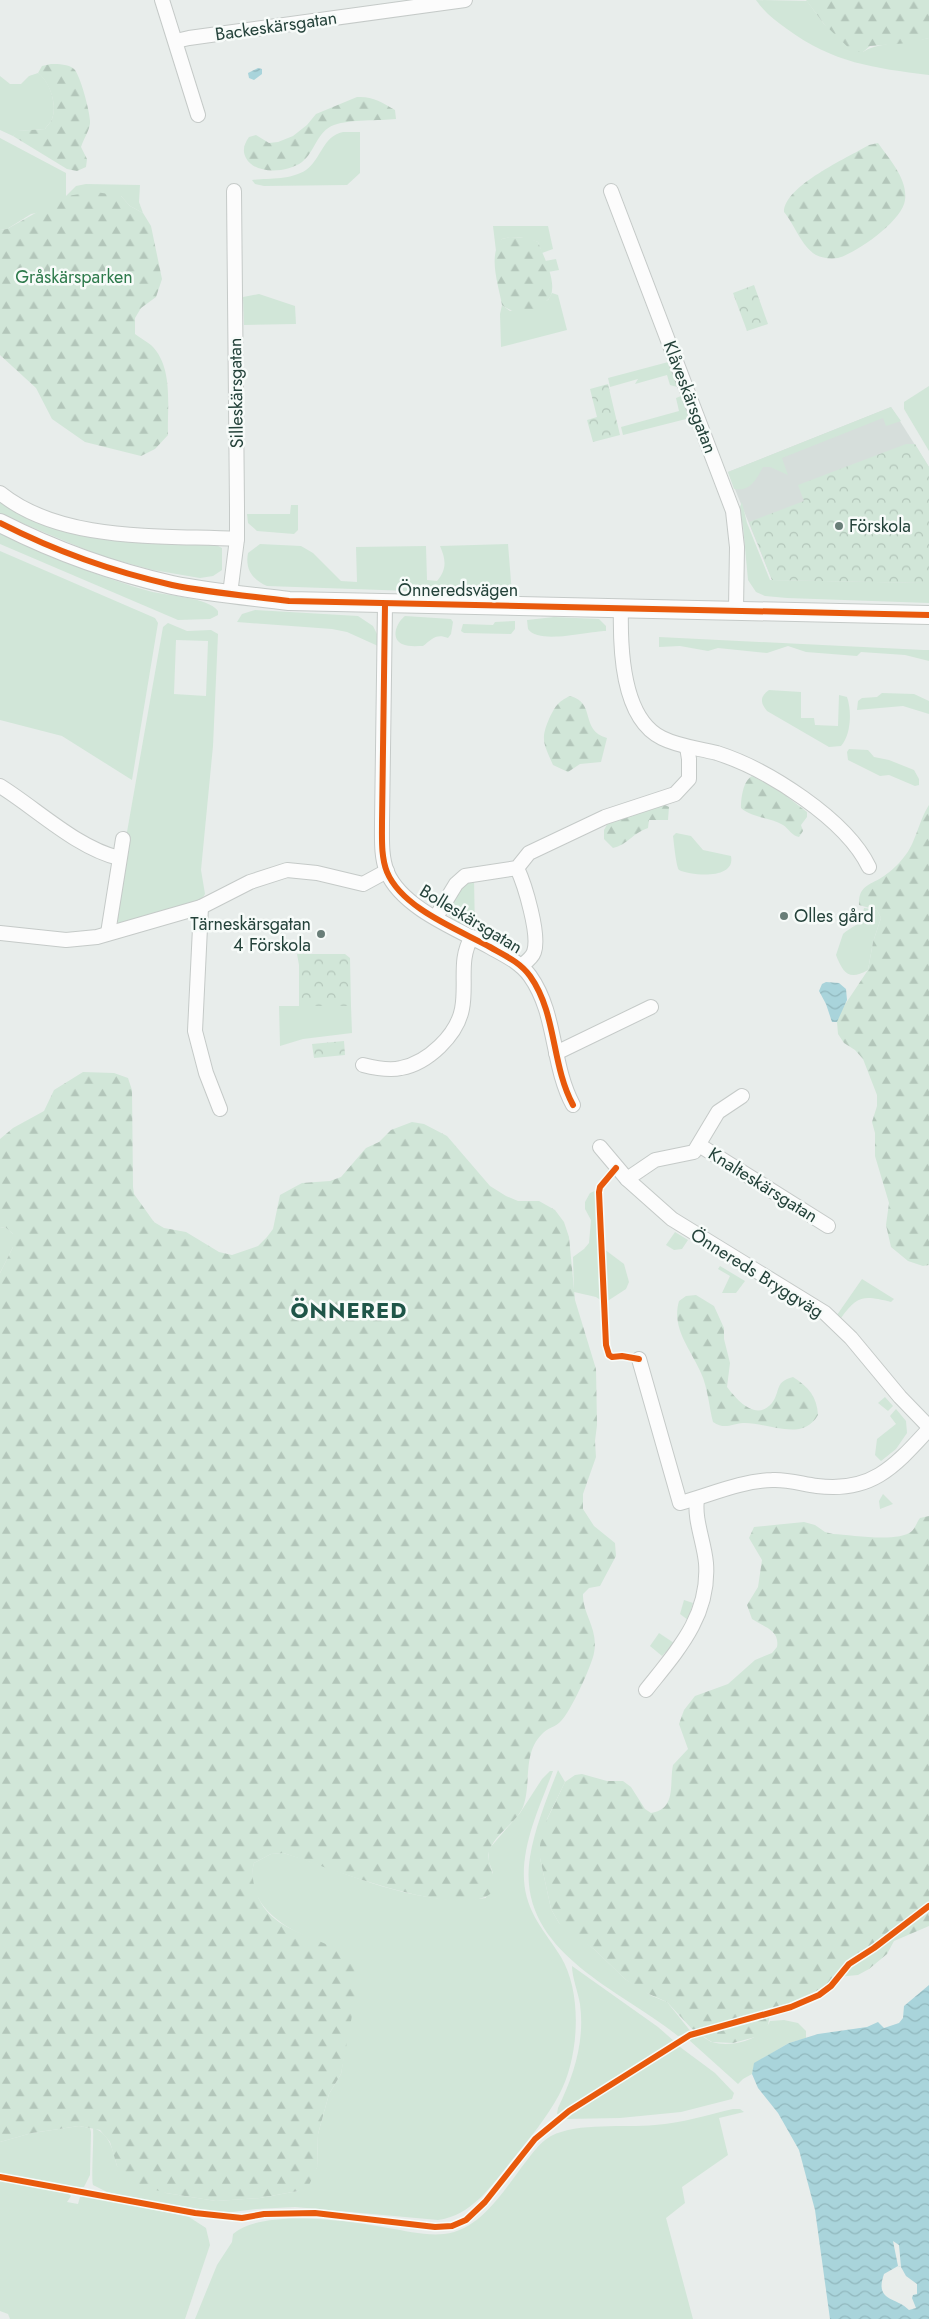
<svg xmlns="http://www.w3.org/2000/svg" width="929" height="2319" font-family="Jost,sans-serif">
<defs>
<pattern id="forest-firs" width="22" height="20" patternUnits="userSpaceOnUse" patternTransform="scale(1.25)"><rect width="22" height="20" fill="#d1e6d8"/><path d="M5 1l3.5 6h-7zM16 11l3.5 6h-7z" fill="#b3c6ba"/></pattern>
<pattern id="park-crowns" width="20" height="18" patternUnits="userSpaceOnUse" patternTransform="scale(1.25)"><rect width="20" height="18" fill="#d1e6d8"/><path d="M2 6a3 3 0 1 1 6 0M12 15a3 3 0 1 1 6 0" fill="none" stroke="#b3c6ba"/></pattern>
<pattern id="water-waves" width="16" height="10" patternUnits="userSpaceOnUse" patternTransform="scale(1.25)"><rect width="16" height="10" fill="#a9d4db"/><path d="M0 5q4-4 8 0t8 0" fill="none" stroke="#91b7bd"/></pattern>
</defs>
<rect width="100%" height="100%" fill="#e8edeb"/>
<path fill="#d6dedb" d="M891,407L929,467V583L772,580L728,472Z"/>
<g fill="#d1e6d8" fill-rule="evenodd">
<path d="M756,0L807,1L824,24L863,52C874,43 912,42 929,38V75C874,68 833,63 787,29C775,20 765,13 756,0Z"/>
<path d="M38,73C49,80 58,105 52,119C51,122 47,126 45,129L18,131L13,136L0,130V76L10,84H21L29,76Z"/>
<path d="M343,132H360V173L347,185L264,186L255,184L252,180C269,178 291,180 306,170C322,158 322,137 343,132Z"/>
<path d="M0,138L66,173V196L76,186L86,184L140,185L139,202L143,213L130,206L121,196L31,214L7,229L0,230Z"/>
<path d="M493,226H548L553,249L542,253L538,242C525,237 514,236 502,239L496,251Z"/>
<path d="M556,259L559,270L548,272L545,261Z"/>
<path d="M552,293L558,295L567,330L501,347L500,314L502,305L510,311L548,300Z"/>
<path d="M259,294L295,306L296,324L244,325L243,297Z"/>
<path d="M672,361L681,385L677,387L670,385L667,375L635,384L638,379L610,387L608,378Z"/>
<path d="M929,386V451L904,409V402Z"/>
<path d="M681,396H686L694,417L623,435L621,427L679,411L676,398Z"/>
<path d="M891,407L901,421L886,426L883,418L782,458L788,475L770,467H763C756,480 750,492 734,489L728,472Z"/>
<path d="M0,499C13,506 26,515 39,522C92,547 156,541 212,543L222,548V570L213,576L200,578L153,570L101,556L0,514Z"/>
<path d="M742,502L747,523L770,580L929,583V603L787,598L765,596L756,592L748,580L743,526L739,509Z"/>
<path d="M291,505H298V530L294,534L257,531L248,523L247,514H290Z"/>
<path d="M0,532C42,554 103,578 149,591C167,596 208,597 218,611V615L210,619L178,620L0,544Z"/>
<path d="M260,544L301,546L313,553L341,581L357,582L356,547L426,546L427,580L437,581C447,569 446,560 440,546L508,544L512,594L485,592L481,585L472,588H442L439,592L267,586C252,579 245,569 248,553Z"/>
<path d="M0,551L155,618L158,623L132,780L62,736L0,720Z"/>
<path d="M255,610L358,616L373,626L377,634L378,646L347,632L332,629L237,622L242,614Z"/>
<path d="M405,616L451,619L453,622L451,634L448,638C436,633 432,639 423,646C417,646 408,647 402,644C390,638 397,622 405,616Z"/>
<path d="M554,617L599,619L606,626V631C589,631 539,645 528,629L527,620Z"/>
<path d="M515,621V629L511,634L464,633L461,631L463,624L493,625L495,622Z"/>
<path d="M168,623L187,631L211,630L218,634L213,746L201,870L205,894L200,902L120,925L115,920L128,845L127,832L163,627ZM176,640L208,641L206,696L174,694Z"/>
<path d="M659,637L924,650H929V661L905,655L861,652L857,656L806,652L788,646L767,653L718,648L708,651L680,646L659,647Z"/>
<path d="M769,690L801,692V718H814L815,725L838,726L839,695L847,697C852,711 851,735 841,746L829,747L767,711C760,703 760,696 769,690Z"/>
<path d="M882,693L914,694L929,701V714L903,706L857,710L858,701L862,698L877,697Z"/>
<path d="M849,749L868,750L874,757L889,760L914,770L919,779V785L915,786L889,775L880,776L848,760L847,752Z"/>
<path d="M676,833L691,836L703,850L731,856C736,880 692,876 679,870C676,866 674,843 673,836Z"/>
<path d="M474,878L475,932L452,921L448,912L461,885Z"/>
<path d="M864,908L877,910L881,918L873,942L868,970C849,981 843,973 836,955L843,934C856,923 860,928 864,908Z"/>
<path d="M279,1006H351L352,1033L303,1039L280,1046Z"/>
<path d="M597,1190L602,1301L596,1297L574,1292L573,1257L584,1249L589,1243L591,1220L585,1209V1202L590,1193Z"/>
<path d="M5,1227L13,1234V1247L0,1273V1228Z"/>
<path d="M675,1232L688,1240L682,1249L674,1250L666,1245Z"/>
<path d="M604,1249L624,1264L629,1282L626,1289L606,1302Z"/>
<path d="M720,1266L745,1281L736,1293H722L730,1276L718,1269Z"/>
<path d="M862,1279L894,1299L891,1302C865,1296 858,1294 841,1318L837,1315Z"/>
<path d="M885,1397L893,1406L888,1411L878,1403Z"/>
<path d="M896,1409L906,1421L907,1433L896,1449L881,1461L875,1455L877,1439L896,1424L890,1416Z"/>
<path d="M883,1494L893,1504L880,1509L879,1501Z"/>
<path d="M684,1600L693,1603L688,1620L680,1614Z"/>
<path d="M659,1633L674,1643L662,1656L650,1646Z"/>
<path d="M558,1770L565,1782L547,1819L540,1858L551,1909L559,1923L594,1949L625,1979L652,1996L667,2002L692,2033L678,2036C618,1988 515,1951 530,1857C535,1827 547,1798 558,1770Z"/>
<path d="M550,1771H553C540,1806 522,1843 524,1880C526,1913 545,1931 561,1957C583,1994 579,2058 559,2095C546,2119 529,2139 512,2160C493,2184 472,2216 438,2220L295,2207L256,2209L225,2213L131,2198L107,2192L93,2185C91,2180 94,2139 93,2128C110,2133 113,2151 117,2166L166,2193L216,2201L260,2198L298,2191L317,2168L318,2134L329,2094L341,2074L346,2042L303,1935C276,1923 244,1897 254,1863L271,1854L283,1853C349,1872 415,1908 486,1898L493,1873L489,1862V1849L520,1813L542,1779Z"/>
<path d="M572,1966L658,2027L675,2042L559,2115L557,2114L558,2108C574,2075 585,2041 580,2004C578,1992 572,1977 572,1966Z"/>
<path d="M784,2020L798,2023L806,2031V2038L789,2043L755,2063L752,2074L743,2079L738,2084L689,2040L690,2037L699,2034C703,2036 708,2041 712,2042C731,2048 762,2040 770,2021Z"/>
<path d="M677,2047H680L715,2073L734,2093L732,2099L681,2112L620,2118L565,2119V2116Z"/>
<path d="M733,2109H740L744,2112L719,2118L728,2155L682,2187L685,2203L666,2218L693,2319H195L217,2265L232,2242L233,2234C263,2208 351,2221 388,2228C407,2231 426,2236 444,2234C480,2231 505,2189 524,2164C532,2154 540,2142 551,2136C578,2122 625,2128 655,2125C682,2123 707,2115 733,2109Z"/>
<path d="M79,2126L90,2128L91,2132L90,2175L84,2187L77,2188L0,2173V2142L32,2133Z"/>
<path d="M0,2179L67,2192L71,2196L67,2202L78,2204L80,2197L89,2196L189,2217L206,2228L210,2245L185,2319H10L8,2314L0,2311Z"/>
</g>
<g fill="url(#forest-firs)">
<path d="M806,0H929V38L909,43L870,46L863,52H853L824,24Z"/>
<path d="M51,64C59,64 68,64 74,69C80,74 90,112 90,121C91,128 83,140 81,147L87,159L86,167L77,171L67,169L13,136L17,131L45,129C47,126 51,122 52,119C58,105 49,81 38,73L42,66Z"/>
<path d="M357,97C372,96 382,102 395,110L396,119C379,121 351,119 334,125C317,131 315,152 302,162C287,173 255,175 246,158C242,151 244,144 249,137L256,135L269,143L278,142L293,136L307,125L316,114Z"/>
<path d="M878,143C889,159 908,179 905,200C903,220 857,253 838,258C830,259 822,258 816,255C801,246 795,225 784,212C784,186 847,158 869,145Z"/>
<path d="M96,192L121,196L130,206L143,213L151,226L162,279L156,297L141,308L135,318V334C140,338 146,341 151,345C174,367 167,407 168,435L155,449L141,456L85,442L52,419L36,388L0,355V230L7,229L66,196Z"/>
<path d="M510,237L529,238L538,242C543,255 554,276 552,290C552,296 548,300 544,303C530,315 517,316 502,305C499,286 487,255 502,239Z"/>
<path d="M570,696C597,703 579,730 607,738L601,762L580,764L568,772L553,765C544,744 540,740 549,719C555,707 557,702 570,696Z"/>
<path d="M752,776L773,786L807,812V817L801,825L803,831L799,837C792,836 789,829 783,825C770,817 752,818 741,808C741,798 743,781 752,776Z"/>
<path d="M663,804L669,807L668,820H649L648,828C634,832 627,845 613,848L604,839V830L609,821Z"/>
<path d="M929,805V1265L923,1266L908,1261L891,1247L886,1225L889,1203L875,1156V1133L872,1122L877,1106V1095L863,1059L855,1050L844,1043L838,1034L837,1022L842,1009L868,970L873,942L881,918L877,910L859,905C858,885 871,885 884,876C891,871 899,864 904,857C915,845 919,820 929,805Z"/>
<path d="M83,1072L114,1073L128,1078L132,1090L133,1187L134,1194L154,1222L164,1228L186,1232L219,1252L232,1255L258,1246L267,1237L273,1229L280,1195L302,1183L330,1181L341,1177L366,1148L379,1142L391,1130L412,1122L424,1124L447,1136L490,1186L506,1196L518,1201H539L555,1210L564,1222L569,1237L575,1300L596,1369L597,1425L595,1441L596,1457L583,1494V1509L594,1526L615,1543L616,1556L600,1586L589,1588L583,1594C582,1613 599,1629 594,1653C592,1665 570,1713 561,1721C556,1727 547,1728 542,1734C522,1754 532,1783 523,1807C516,1823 497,1832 490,1849C485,1859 494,1875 497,1885C480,1931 318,1863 283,1853L271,1854L254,1863C251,1874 253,1883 257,1894C275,1946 353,1930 358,1984L341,2074L329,2094L318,2134L317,2168L309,2185L298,2191L260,2198L216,2201L166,2193L135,2184L117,2166L110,2142L100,2130L90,2128L79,2126L32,2133L0,2142V1273L13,1247V1234L5,1227L0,1228V1139L13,1128L44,1111L54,1090Z"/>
<path d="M696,1295L714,1306L724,1328V1339L730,1363L727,1387C737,1400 756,1422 772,1403C781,1391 774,1382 793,1377C809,1387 817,1397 818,1415C802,1443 768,1422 743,1423C731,1424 725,1430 713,1422C709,1407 708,1388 701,1373C691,1349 671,1329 679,1301L686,1296Z"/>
<path d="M929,1516V1926L894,1941L887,1954L869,1969L858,1975L837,1977L799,2003L771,2011L767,2029L759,2036L733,2043L712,2042L692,2029L667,2002L642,1991L625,1979L594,1949L569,1933L559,1923L551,1909L540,1858V1846L542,1830L565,1782L575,1775L582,1774L607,1781H623L631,1787L645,1809L651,1813C677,1809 669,1784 673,1765L688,1749L679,1724L684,1710L695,1696L728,1684L755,1660L772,1653L777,1647C780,1630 764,1627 752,1619L747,1605L758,1587L762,1560L749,1538L754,1527L804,1522L815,1525L825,1532L833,1534C852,1535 898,1543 912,1531C915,1528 917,1522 920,1518Z"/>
</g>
<g fill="url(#park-crowns)">
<path d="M754,285L768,324L747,331L733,293Z"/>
<path d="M608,384L620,435L593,442L587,420L597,417L590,389Z"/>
<path d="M906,444H915L929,467V583L772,580L749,522L804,501L798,485Z"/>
<path d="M297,954H345L350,958L351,1006H299V965Z"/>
<path d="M344,1041L345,1055L314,1058L312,1044Z"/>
</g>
<g fill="url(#water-waves)" fill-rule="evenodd">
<path d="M258,68L262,69V74L254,80L249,78L248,73Z"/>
<path d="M826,982L839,983L846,989L847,1000L837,1022H832L826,1004L819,991L822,984Z"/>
<path d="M929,1985V2319H830L815,2210L799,2150L778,2113L758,2088L752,2074L754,2063L789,2043L818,2034L867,2027L878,2022L884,2028L899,2023L903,2018L904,2006ZM898,2266L901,2267L906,2276L917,2284V2294L913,2295L912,2298L916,2308L909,2310C897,2297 874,2302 884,2274Z"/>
</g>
<path fill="#e8edeb" d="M893,2241L899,2245L901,2267L898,2266Z"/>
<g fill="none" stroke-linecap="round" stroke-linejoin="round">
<defs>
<g id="minor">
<path d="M162,0L198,115"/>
<path d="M176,41L189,38L465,0"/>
<path d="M611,191L733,511L737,547L736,609"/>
<path d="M0,493C62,543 162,535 237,539"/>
<path d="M230,594L237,539V507L234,191"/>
<path d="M385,604L382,823C382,839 381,857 387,872C402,908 457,929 490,947C504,955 520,962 530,976C557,1014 551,1064 573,1105"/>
<path d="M621,607C620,646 621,718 662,738C680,747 698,748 717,753C767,769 846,819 869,867"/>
<path d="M0,786C37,809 77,848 119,858"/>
<path d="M517,868C525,885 540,935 534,952C532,958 526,962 521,966"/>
<path d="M201,907L195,1031L206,1073L220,1109"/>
<path d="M436,917L456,884L465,876L517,868L529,853L605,817L675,794L689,779V759L687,747"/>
<path d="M0,933L66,940L97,937L201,907L250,882L287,870L317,873L363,884L387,871"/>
<path d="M108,933L123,839"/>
<path d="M556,1053L651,1007"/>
<path d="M363,1065C375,1068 389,1071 401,1068C428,1063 457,1035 462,1009C467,984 458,959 472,937"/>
<path d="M699,1145L828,1226"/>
<path d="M600,1147L627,1179L672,1219L825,1313L851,1338L900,1397L929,1427"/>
<path d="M627,1179L655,1160L694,1152L718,1112L742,1096"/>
<path d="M639,1359L680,1503C710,1495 740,1481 772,1480C787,1479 802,1484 817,1486C872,1493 895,1466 929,1429"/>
<path d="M646,1690C677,1651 710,1616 706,1563C704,1541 694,1520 697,1499"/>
</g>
<path id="tertiary" d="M0,523C53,550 114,572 172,585C211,593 250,596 289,601L929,615"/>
</defs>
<use href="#minor" stroke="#c5cac8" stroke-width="16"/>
<use href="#tertiary" stroke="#c5cac8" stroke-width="20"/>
<use href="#minor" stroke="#fcfcfc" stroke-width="14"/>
<use href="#tertiary" stroke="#fcfcfc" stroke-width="18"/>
<defs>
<g id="cycleway">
<path d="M0,523C53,550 114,572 172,585C211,593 250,596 289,601L929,615"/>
<path d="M385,604L382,823C382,839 381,857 387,872C402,908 457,929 490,947C504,955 520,962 530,976C557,1014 551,1064 573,1105"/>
<path d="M616,1168L600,1187L599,1192L606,1345L609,1355L612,1357L622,1356L639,1359"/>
<path d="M0,2177L195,2213L242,2218L264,2214L315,2213L435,2227L452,2226L466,2220L485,2202L535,2139L569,2111L690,2035L791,2007L819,1995L831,1986L849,1964L874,1948L929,1906"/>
</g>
</defs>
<use href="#cycleway" stroke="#f7fbf9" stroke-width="9"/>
<use href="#cycleway" stroke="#e8590c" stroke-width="6"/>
</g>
<g fill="#697e78" stroke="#f7fbf9" stroke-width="2">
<circle cx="839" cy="526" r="5"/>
<circle cx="784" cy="916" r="5"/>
<circle cx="321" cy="934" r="5"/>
</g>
<g text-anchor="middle" stroke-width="5" stroke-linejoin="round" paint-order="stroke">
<g font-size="18" fill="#24423a" stroke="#f7fbf9">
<text transform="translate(276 26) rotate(-8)" y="6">Backeskärsgatan</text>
<text transform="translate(236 393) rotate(-91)" y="6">Silleskärsgatan</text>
<text transform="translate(690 397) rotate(69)" y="6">Klåveskärsgatan</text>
<text x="458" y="596">Önneredsvägen</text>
<text transform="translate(471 919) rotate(31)" y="6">Bolleskärsgatan</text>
<text transform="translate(763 1185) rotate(32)" y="6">Knalteskärsgatan</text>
<text transform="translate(757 1273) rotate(32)" y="6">Önnereds Bryggväg</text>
</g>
<g font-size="18" fill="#2d7a4b" stroke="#f7fbf9">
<text x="74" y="283">Gråskärsparken</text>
</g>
<g font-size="18" fill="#24423a" stroke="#f7fbf9" text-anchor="start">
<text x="849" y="532">Förskola</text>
<text x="794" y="922">Olles gård</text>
<text x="311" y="930" text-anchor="end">Tärneskärsgatan<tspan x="311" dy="21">4 Förskola</tspan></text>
</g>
<g font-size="22" font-weight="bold" letter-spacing="1" fill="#1f5548" stroke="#f7fbf9">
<text x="349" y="1318">ÖNNERED</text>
</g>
</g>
</svg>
